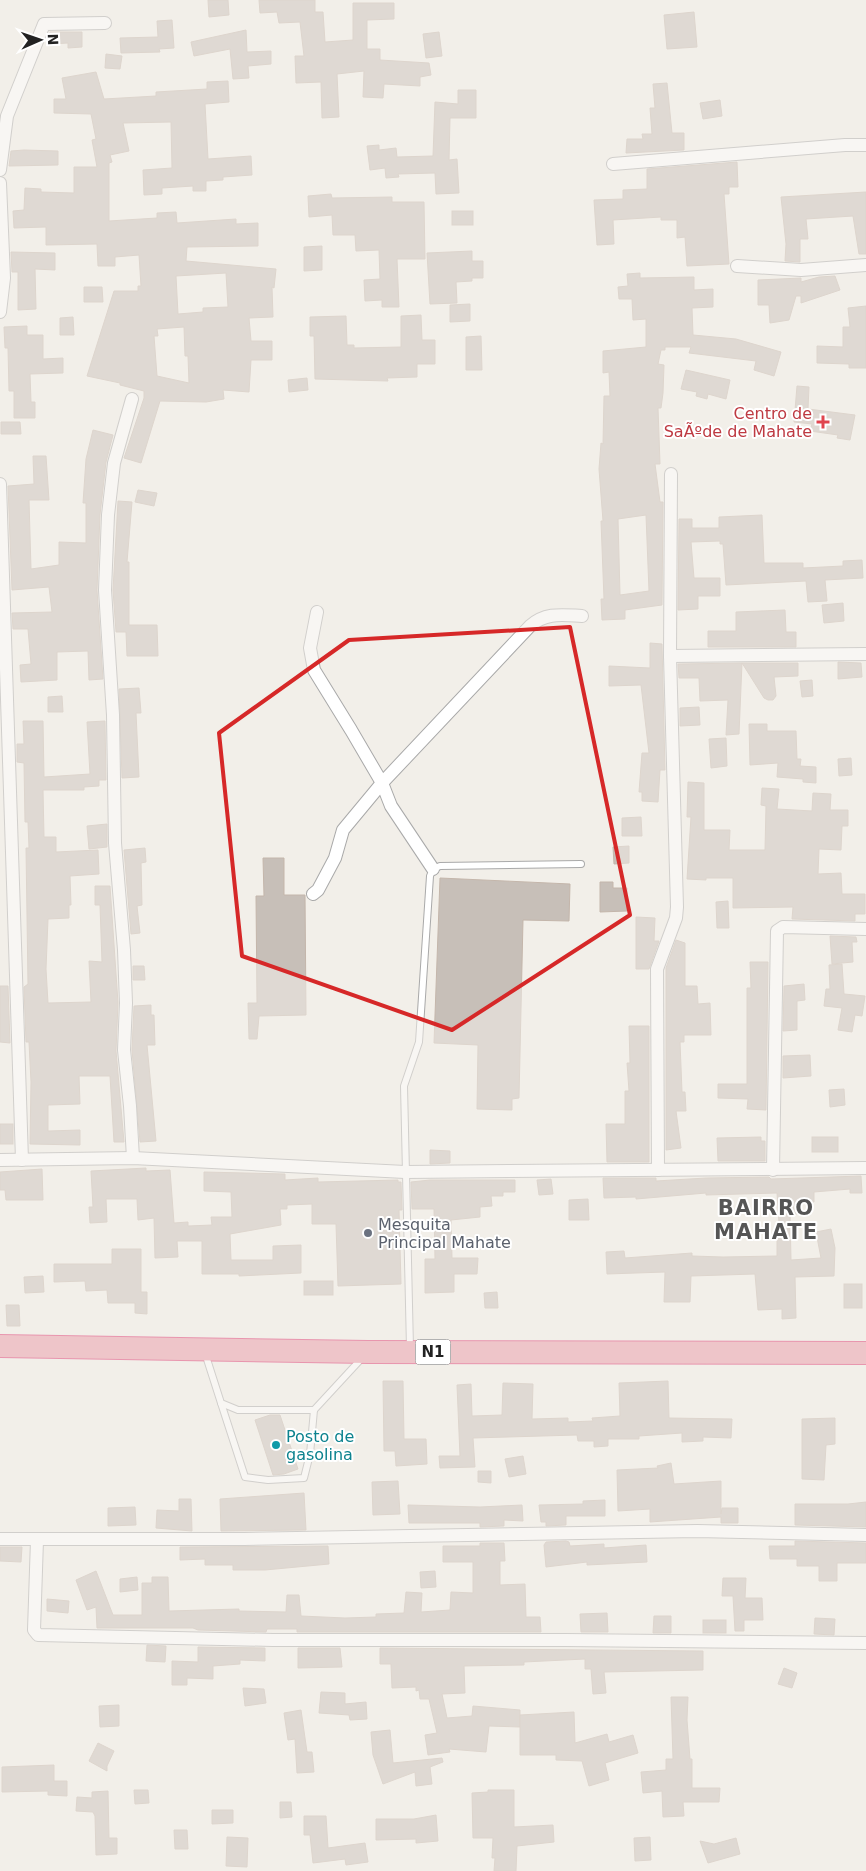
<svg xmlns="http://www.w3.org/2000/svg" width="866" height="1871" font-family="'DejaVu Sans',sans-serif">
<rect width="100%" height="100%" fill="#f2efe9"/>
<g fill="#c7bfb8" stroke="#c4b6ab" fill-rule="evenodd">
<path d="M208,0H228L229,15L209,17Z"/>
<path d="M259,0H315V12H323L325,42L353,40V3H394V19L367,20V49H380V60L429,63L431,75L420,77V86L384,84L383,98L363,97L364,71L337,74L339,117L322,118L321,82L296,83L295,56H304L300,22L279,23L277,12L260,13Z"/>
<path d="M694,12L697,47L667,49L664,15Z"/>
<path d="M172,20L174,48L159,49L160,52L121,53L120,38L158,37L157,21Z"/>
<path d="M246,30L247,52L271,51V64L248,66L249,78L233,79L230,49L194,56L191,42Z"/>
<path d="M50,32H82V47L68,48V43L51,44Z"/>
<path d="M439,32L442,56L426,58L423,34Z"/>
<path d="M106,54L122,56L120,69L105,68Z"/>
<path d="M96,72L104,99L156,96V92L207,89V82L228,81L229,102L205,104L208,159L251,156L252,175L223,177V180L206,181V191H193V186L162,188V194L144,195L143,170L172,168L171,122L123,123L129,151L110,155L112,162L109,163V221L157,218V213L176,212L177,223L236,219V224L258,223V246L187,247L186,261L276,269L274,288L272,287L273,317L249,318L251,341H272V360H251L249,392L223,390L224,399L206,402L160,401L141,463L124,458L144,398V391L120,385V383L87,376L114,291H138V286H141L139,255L115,257V266H98L97,244L46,245V227L14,228L13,211L24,210L25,188L41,189V192L74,193V167H97L92,140L96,139L91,114L54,113V99H66L62,78ZM226,273L228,307L203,308V312L178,314L176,276ZM184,327L185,356H188L189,383L157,376L154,336H158L157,329Z"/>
<path d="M667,83L672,133H684V150L626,153L627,139H643L642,134H652L650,108H655L653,84Z"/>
<path d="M458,90H476V118H450L449,160L457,159L459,193L436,194L435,173L398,174L399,177L386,178L385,168L370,170L367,146L379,145V150L396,148L397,157L433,156L435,102L458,104Z"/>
<path d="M720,100L722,116L703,119L700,103Z"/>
<path d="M24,150L58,151V165L9,166L11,151Z"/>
<path d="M737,162L738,187H729V194H724L729,264L687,266L685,237L677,238V220H661V217L613,220L614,244L597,245L594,200L623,199V190L647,189V169Z"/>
<path d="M866,192V254H859L853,216L806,219L808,239H800V262L785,261L786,244L781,197Z"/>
<path d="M331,194L332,198L392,197V202H424L425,259H397L399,307H382V300L365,301L364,280L380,279L379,250L356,251L355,235H333L332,215L309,217L308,196Z"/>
<rect x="452" y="211" width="21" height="14"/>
<path d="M322,246V270L304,271V247Z"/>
<path d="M472,251V261H483V278H472V281L456,282L457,303L430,304L427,253Z"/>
<path d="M11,252L55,253V270L35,269L36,309L18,310V272H12Z"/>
<path d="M640,273V278L694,277V290L713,289V307L692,308L693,335L736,339L781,352L774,376L754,370L756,361L689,353L691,347H665V350H661L658,364L664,365L663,393L661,408H658L660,464H655L660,502H663L662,605L625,610V619L602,620L601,599H604L601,521H603L599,469L601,443L603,444L604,396H610L609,372L603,373V351L646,347V319L633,320L632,299H619L618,287L628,286L627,274ZM646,515L649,591L620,595L618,519Z"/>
<path d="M835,276L840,290L801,303V296H796L789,320L770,323L769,305H758V280L801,278V282L819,277Z"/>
<path d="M84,287H102L103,302H84Z"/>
<path d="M470,304V321L450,322V305Z"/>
<path d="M866,306V368H849V364L817,363V346L843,347V327H850L848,308Z"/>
<path d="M421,315L422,340H435V364H417V377L387,378L388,381L315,379L314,336H310V317L346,316L347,345H354V348L401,347V316Z"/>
<path d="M73,317L74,335H60V318Z"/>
<path d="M27,326V335H43V359L63,358V373L30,374L31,402H35V418H14V391H9L8,348H5L4,327Z"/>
<path d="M481,336L482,370H466V337Z"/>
<path d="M686,370L730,380L726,399L708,394L707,399L696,396L697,392L681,389Z"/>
<path d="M307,378L308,390L289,392L288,380Z"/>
<path d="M797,386L809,387L808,409L855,415L850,440L837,438L838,435L810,431L812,424L794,422Z"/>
<path d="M1,422H20L21,434H1Z"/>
<path d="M93,430L113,435L106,462L100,515L97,590L103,679L89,680L88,651L57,652V680L21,682L20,665L31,664L28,629H13L12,613L52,612L49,587L12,590L8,486L34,484L33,456H46L49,500H29L31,569L59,565V542L86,543V503H83L86,459Z"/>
<path d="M138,490L157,493L154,506L135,502Z"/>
<path d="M118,501L132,502L127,562H129V625H157L158,656H127L126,632H116L113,590Z"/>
<path d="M762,515L764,563H803V568L843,566V561L862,560L863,578L825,580L827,601L808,602L806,581L726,585L723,544H720V541L691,542L694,578H720V596H698V609L678,610L679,519H692V528H719V517Z"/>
<path d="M843,603L844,621L824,623L822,605Z"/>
<path d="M785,610L786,632H796V647H708V631H736V612Z"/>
<path d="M650,643L662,644L665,770H660L658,802L642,801V792H639L642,753H649L641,685L609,686V666L650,668Z"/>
<path d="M838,662L861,663L862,677L838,679Z"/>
<path d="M742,663L739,734L726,735L728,700L700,701L699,678H679L678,664Z"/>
<path d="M742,663H798V676L774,677L776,696L773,700H768L764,698Z"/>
<path d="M812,680L813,696L802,697L800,681Z"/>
<path d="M139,688L141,713H136L139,777L122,778L119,689Z"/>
<path d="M62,696L63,712H48V697Z"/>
<path d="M699,707L700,725L680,726V708Z"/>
<path d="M23,721H43L44,777L90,774L87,722L105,721L106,780H99V786L84,787V790H43L44,837H56V852L98,850L99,874L70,876L71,905H69V918L48,919L46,969L48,1003L91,1002L89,961L102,962L100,905H95V886H110L118,1003L116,1051L124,1142H114L110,1076H79L80,1104L48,1105V1131L80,1130V1145L30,1144L31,1082L29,1042H26L24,987L28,984L26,848H29L28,822H25L24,763L17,762V744H24Z"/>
<path d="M749,724H767V731H796L797,759H801L800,766L816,767V783L803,782V779L777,777L778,763L750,765Z"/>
<path d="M726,738L727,766L711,768L709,739Z"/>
<path d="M851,758L852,775L839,776L838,759Z"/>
<path d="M688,782L704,783V830H730L729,850H765L766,806L761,805L762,788L779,789L777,809L812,811L813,793L831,794L830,810H848V826H842L841,850L819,849L818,874L841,873L842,894H865V914H855V921L792,919L793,907L733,908V878H706V880L687,879L691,817H687Z"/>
<path d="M641,817L642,836H622V818Z"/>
<path d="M107,824V847L89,849L87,826Z"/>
<path d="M629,846V863L614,864L613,847Z"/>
<path d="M145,848L146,862L141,863L142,905L137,906L140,933L131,934L124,850Z"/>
<path d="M263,858H284V895H305L306,1015L259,1016L257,1039H249L248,1003H257L256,896H264Z"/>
<path d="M440,878L570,884L569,921L523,920L519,1098L512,1099V1110L477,1109L478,1045L434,1043Z"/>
<path d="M600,882H613V888H627V911L600,912Z"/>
<path d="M728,901L729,928H717L716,902Z"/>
<path d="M636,917L655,918L654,941H659L649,969H636Z"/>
<path d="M830,936L856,937L857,942H852L853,962L832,964Z"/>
<path d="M676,940L685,943V986H697L698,1004L710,1003L711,1035H684V1042H680L682,1092H685L686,1111H676L681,1148L666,1150V968Z"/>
<path d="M750,962H768L766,1110L747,1109L748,1099L718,1098V1084H747V988H751Z"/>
<path d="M842,964L844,994L865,996L862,1016L855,1015L852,1032L838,1030L842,1008L824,1006L826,989H830L829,965Z"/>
<path d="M133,966H144L145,980H133Z"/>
<path d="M804,984L805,1000L797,1001V1030L783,1031L784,986Z"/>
<path d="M0,986H8L10,1043L0,1042Z"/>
<path d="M151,1005V1015H154L155,1045H147L156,1141L140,1142L132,1050L134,1006Z"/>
<path d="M629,1026H649V1162H607L606,1124H625V1091H629L627,1063H630Z"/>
<path d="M810,1055L811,1076L783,1078V1056Z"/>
<path d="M844,1089L845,1105L830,1107L829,1090Z"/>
<rect x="0" y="1124" width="13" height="20"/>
<path d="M761,1137V1141H765V1161H718L717,1138Z"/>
<rect x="812" y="1137" width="26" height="15"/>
<path d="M430,1150L450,1151V1163L430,1164Z"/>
<path d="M146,1168V1171L170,1170L174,1223L188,1222V1226L212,1225L211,1217H232L231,1192L204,1191V1172L285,1174V1180L318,1178V1182L398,1180V1182H401L402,1210H399L401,1284L338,1286L336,1224H312V1204L287,1205V1209H280L281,1225L230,1234L231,1260H273V1246L301,1245V1273L239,1276V1274H202V1241H177L178,1257L155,1258L154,1218L138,1220L137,1199H106L107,1222L90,1223L89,1207H93L91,1171Z"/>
<path d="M42,1169L43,1200H6L5,1190H0V1172Z"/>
<path d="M861,1176L862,1193H850V1189L814,1192V1202L800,1203V1214H790L791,1260L821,1258L816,1232L831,1229L835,1248L834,1276L795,1277L796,1318L782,1319V1309L758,1310L755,1274L691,1276L690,1302H664L665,1272L607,1274L606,1252L624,1251L625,1258L692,1253V1256L723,1257L777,1256V1223H779L777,1193L706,1195V1193L636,1199V1197L604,1198L603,1178H656V1181L706,1178L769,1177L771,1179Z"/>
<path d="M551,1179L553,1194L539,1195L537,1180Z"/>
<path d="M430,1180H515V1192H503V1196H491L492,1206L480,1207V1217L451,1220L452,1258H478L477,1274H454V1292L425,1293V1259H435L434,1209H412L411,1182Z"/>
<path d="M588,1199L589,1220H569V1200Z"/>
<path d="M112,1249H141V1292H147V1314L135,1313V1303H108L107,1290L86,1291L85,1281L54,1282V1264H112Z"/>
<path d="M43,1276L44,1292L25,1293L24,1277Z"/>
<rect x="304" y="1281" width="29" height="14"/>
<rect x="844" y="1284" width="18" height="24"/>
<path d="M497,1292L498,1308H485L484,1293Z"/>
<path d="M6,1305H19L20,1326H7Z"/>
<path d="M383,1381H403L404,1439H426L427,1464L396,1466L395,1451H384Z"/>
<path d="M668,1381L669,1418L732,1419L731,1438L703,1437V1441L682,1442V1433L639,1436V1439H608V1446L594,1447V1441H578L577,1435L473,1438L475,1467L440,1468L439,1456H460L457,1385L471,1384L472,1416L502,1415L503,1383L533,1384L532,1419L568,1418V1422L593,1421L592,1418L620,1416L619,1383Z"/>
<path d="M270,1415H280L298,1469L284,1474L273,1475L255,1420Z"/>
<path d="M835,1418V1444L826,1445L824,1480L802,1479V1419Z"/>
<path d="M523,1456L526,1474L509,1477L505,1459Z"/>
<path d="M671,1463L674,1484L721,1481V1514L722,1508H738V1523H721V1517L650,1522V1509L618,1511L617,1470L658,1468L657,1466Z"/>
<path d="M478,1471H491V1483L478,1482Z"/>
<path d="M398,1481L400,1514L373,1515L372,1482Z"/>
<path d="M304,1493L306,1530L221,1531L220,1499Z"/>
<path d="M179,1499H191L192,1531L156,1528L157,1510L179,1511Z"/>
<path d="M605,1500V1516H566V1525L546,1526V1522H541L539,1505L583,1504V1501Z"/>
<path d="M866,1502V1527L795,1525V1504H848Z"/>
<path d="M408,1505L480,1507L522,1505L523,1521L504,1520V1526L480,1527V1523H409Z"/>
<path d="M135,1507L136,1525L108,1526V1508Z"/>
<path d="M566,1541L569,1542L570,1546L604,1544V1548L646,1545L647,1562L587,1565V1562L546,1567L544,1545L546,1542Z"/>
<path d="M795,1541L866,1543V1563H837V1581H819V1566H797V1559H770L769,1546H795Z"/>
<path d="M480,1543H504L505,1561H500V1585L525,1584L526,1617H540L541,1632H297V1629H267L266,1632L198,1630L193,1628H97L96,1607L87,1610L76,1580L96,1571L113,1615H142V1583H152V1577H168L169,1611L239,1609V1611L286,1612L287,1595H299L301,1616L345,1618L376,1617V1614L404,1613L406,1592L422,1593L421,1612L450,1610L451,1592L473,1593V1562H443V1546H480Z"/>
<path d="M328,1546L329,1564L265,1570H233V1565H205V1559L180,1560V1547Z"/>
<path d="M0,1547H22L21,1562L0,1561Z"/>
<path d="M435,1571L436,1587L421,1588L420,1572Z"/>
<path d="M137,1577L138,1590L120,1592V1579Z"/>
<path d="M723,1578H746L745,1598H762L763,1620H744V1631H735L733,1596H722Z"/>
<path d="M47,1599L69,1601L68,1613L47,1611Z"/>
<path d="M607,1613L608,1632H581L580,1614Z"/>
<path d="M654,1616H671V1633H653Z"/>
<path d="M815,1618L835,1619L834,1635L814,1634Z"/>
<rect x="703" y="1620" width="23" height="13"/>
<path d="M147,1645L166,1646L165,1662L146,1661Z"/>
<path d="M198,1647L265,1648V1661L240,1660V1664L213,1666V1679L187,1678V1685H172V1661L198,1662Z"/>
<path d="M298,1648H340L342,1667L298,1668Z"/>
<path d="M380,1648L703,1651V1670L604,1672L606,1693L593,1694L591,1669H585V1659L524,1662V1665L464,1666L465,1693L442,1694L447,1718L472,1716L473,1706L520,1710V1727L489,1726L486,1752L449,1749L450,1752L428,1755L425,1735L437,1733L429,1699H420L419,1690L416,1691V1687L392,1688L391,1664H380Z"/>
<path d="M784,1668L797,1673L792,1688L778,1684Z"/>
<path d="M243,1688L264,1689L266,1703L245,1706Z"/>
<path d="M321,1692L345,1693V1704L366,1702L367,1719L350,1720L349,1715L319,1713Z"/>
<path d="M671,1697H688L687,1720L690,1759H692V1788H720L719,1802H683L684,1816L663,1817L662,1791L643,1793L641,1772L666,1770V1759H673Z"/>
<path d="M119,1705V1726L100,1727L99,1706Z"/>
<path d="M301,1710L307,1752H312L314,1772L297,1773L295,1739L288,1740L284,1713Z"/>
<path d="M574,1712L575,1743L607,1734L609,1742L633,1735L638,1753L605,1763L609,1780L589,1786L582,1761L556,1760V1755H520V1715Z"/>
<path d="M390,1730L393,1763L442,1758L443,1762L430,1767L432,1784L416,1786L415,1772L383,1784L373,1755L371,1732Z"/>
<path d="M98,1743L114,1751L107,1766V1771L89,1761Z"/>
<path d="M54,1765V1781H67V1796L48,1795V1791L2,1792V1767Z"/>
<path d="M134,1790H148L149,1803L135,1804Z"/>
<path d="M488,1790H514V1827L553,1825L554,1842L517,1846L516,1871H494L495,1858H492L493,1838H473L472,1793L488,1792Z"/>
<path d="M108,1791L109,1838H117V1854L96,1855L95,1816L93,1812L76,1811L77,1797L92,1798V1792Z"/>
<path d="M280,1802H291L292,1817L280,1818Z"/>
<path d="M212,1810H233V1823L212,1824Z"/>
<path d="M436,1815L438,1841L416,1843V1839L376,1840V1819H414Z"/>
<path d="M304,1816H326L328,1848L365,1843L368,1862L346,1865L345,1859L313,1863L310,1835H304Z"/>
<path d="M174,1830H187L188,1849H175Z"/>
<path d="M227,1837L248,1838L247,1867L226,1866Z"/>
<path d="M650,1837L651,1860L635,1861L634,1838Z"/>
<path d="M736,1838L740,1854L708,1863L700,1841L714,1844Z"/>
</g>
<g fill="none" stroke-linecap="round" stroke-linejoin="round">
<defs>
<g id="lane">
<path d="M410,1348L404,1086L419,1042L430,876L433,869L440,866L581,864"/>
<path d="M205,1353L221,1403L238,1410H314L362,1358"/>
<path d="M221,1403L245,1477L268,1480L304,1478L310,1454L314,1410"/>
</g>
<g id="street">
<path d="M613,164L845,145H866"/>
<path d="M0,170L7,116L44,24L105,23"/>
<path d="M0,183L4,278L0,312"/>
<path d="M737,266L801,270L866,265"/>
<path d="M132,399L114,463L108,515L105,590L113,715L115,843L124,950L126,1003L124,1050L130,1106L133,1158"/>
<path d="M0,484L22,1160"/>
<path d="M317,612L310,648L314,670L351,730L382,783L391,806L433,869"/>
<path d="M670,656L866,654"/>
<path d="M313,894L318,890L335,858L343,830L382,783L530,626C546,612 562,615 582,616"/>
<path d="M0,1160L133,1158L405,1172L866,1168"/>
<path d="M658,1170L657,969L676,918L677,907L670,656L671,474"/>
<path d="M773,1170L777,931L783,927L866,929"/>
<path d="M0,1539H244L697,1531L866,1535"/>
<path d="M37,1540L34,1630L38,1635L273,1640H566L866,1643"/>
</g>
<path id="highway" d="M0,1346L368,1352L866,1353"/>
</defs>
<use href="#lane" stroke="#a9a9a9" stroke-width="8"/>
<use href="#street" stroke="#a9a9a9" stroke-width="14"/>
<use href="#highway" stroke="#dc2a67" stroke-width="24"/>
<use href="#lane" stroke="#fff" stroke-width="6"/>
<use href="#street" stroke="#fff" stroke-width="12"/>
<use href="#highway" stroke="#e892a2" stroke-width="22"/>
</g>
<path d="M0 0H866V1871H0ZM570,627L630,915L452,1030L242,956L219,733L349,640Z" fill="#f2efe9" fill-opacity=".55" fill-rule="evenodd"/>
<path fill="none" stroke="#d62828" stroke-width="4" stroke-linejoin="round" d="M570,627L630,915L452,1030L242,956L219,733L349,640Z"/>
<path fill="#e0444e" stroke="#fff" stroke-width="2" d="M820.5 414.5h5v5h5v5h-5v5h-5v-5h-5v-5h5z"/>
<circle fill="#6b7280" stroke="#fff" stroke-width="2" cx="368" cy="1233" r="5"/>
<circle fill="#0f9aa8" stroke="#fff" stroke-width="2" cx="276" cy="1445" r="5"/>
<g text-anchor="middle" stroke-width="4" stroke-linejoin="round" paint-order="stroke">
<rect fill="#fff" stroke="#646464" stroke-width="1" x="415.5" y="1339.5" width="35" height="25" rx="4"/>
<g font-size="15" font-weight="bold" fill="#222">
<text x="433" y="1357">N1</text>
</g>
<g font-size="16" fill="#be3a42" stroke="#fff" text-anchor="end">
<text x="812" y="419">Centro de<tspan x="812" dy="18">SaÃºde de Mahate</tspan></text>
</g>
<g font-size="16" fill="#5b616d" stroke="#fff" text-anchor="start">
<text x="378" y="1230">Mesquita<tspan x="378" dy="18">Principal Mahate</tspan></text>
</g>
<g font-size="16" fill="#0d838f" stroke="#fff" text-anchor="start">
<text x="286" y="1442">Posto de<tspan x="286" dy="18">gasolina</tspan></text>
</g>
<g font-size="21" font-weight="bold" letter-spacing="1" fill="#555" stroke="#fff">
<text x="766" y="1215">BAIRRO<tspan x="766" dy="24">MAHATE</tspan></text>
</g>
</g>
<g transform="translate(40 40) rotate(88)" stroke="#ffffff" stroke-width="4" paint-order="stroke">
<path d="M0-4L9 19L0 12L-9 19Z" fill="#222222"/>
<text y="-8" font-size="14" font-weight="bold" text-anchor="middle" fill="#222222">N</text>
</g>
</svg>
